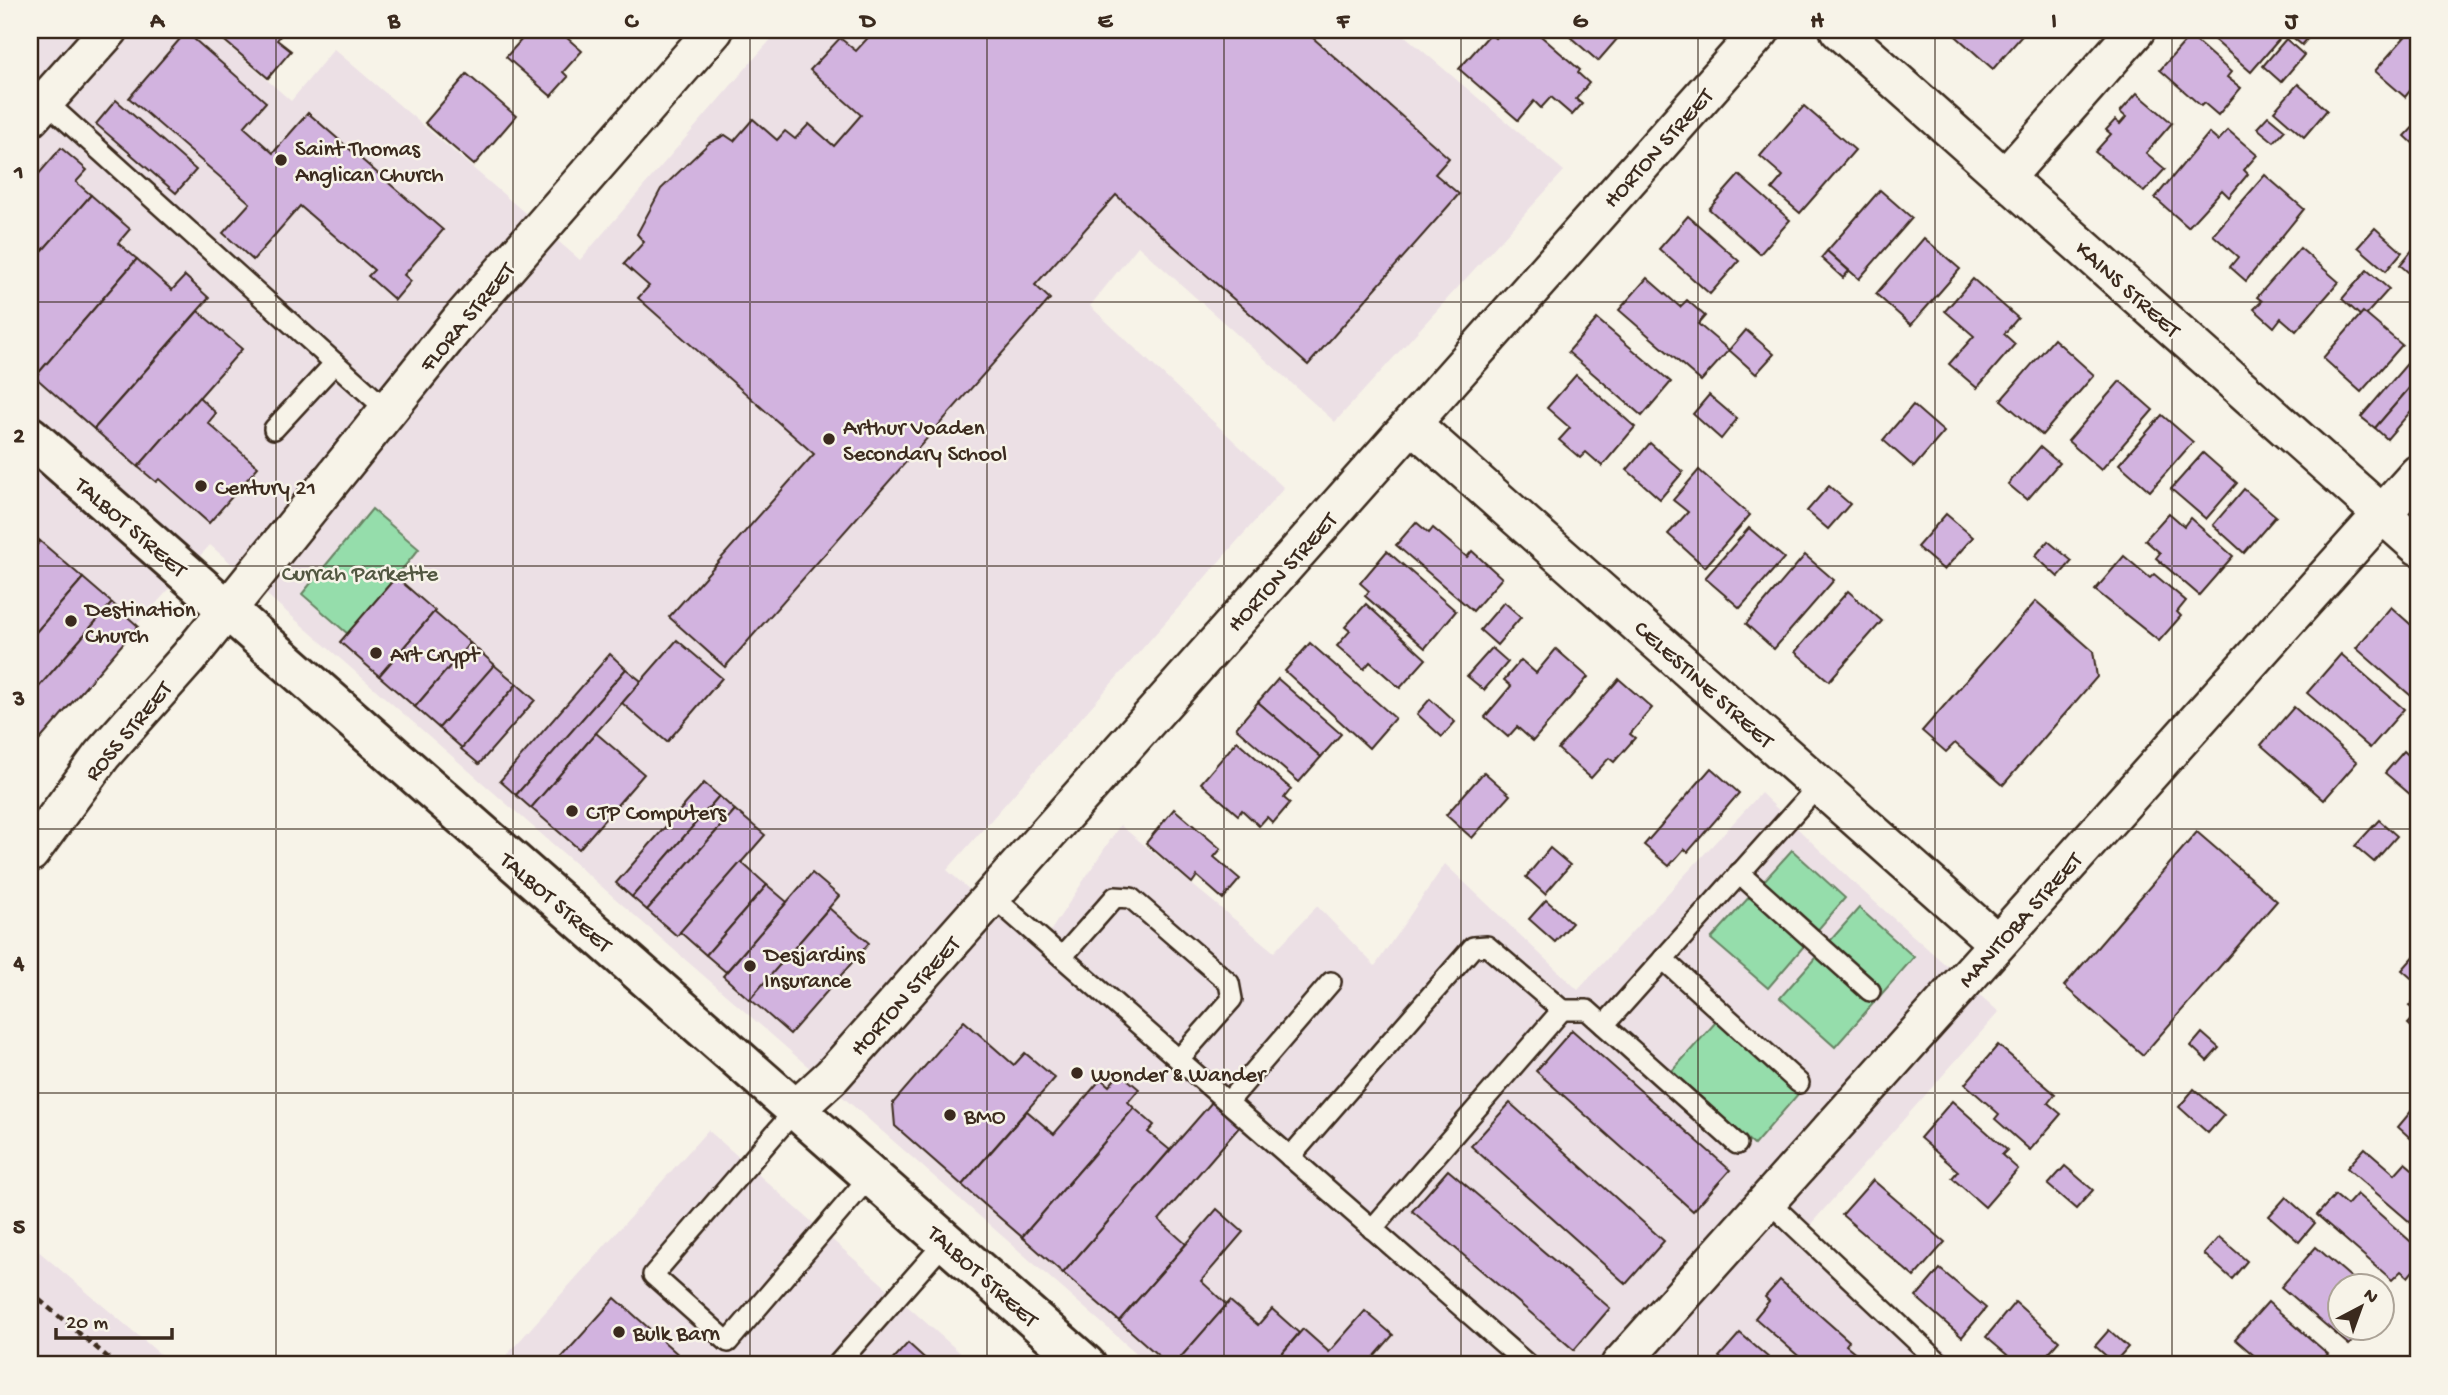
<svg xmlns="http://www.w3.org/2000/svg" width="2448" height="1395" font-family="'Gochi Hand',sans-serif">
<rect width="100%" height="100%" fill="#f7f3e8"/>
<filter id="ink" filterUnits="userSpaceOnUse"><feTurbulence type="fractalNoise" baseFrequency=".0143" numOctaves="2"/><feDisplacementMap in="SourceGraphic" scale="14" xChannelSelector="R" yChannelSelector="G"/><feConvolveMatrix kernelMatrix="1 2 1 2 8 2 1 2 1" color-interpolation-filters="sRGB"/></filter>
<g filter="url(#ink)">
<g fill="#ece0e5">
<path d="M30,30H210L291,101L334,49L580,260L779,30H1398L1564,171L1335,422L1138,246L1090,306L1284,488L947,870L1038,950L1120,825L1274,952L1317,906L1375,966L1445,864L1578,990L1761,793L1858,887L1999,1012L1802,1234L1964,1365H1150L210,545L30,740Z"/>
<path d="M708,1130L974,1365H498Z"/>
<path d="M30,1244L173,1365H30Z"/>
</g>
<g fill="#95ddab" stroke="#688464" stroke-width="2">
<path d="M372,509L419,549L348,634L302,594Z"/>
<path d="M1792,850L1845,898L1768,988L1711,939Z"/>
<path d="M1859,908L1914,957L1835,1047L1780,998Z"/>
<path d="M1724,1013L1805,1086L1754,1145L1672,1071Z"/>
</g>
<g fill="#d2b3df" stroke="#3b2a1e" stroke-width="2">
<path d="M212,30H275L281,35L277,40L291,51L268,78Z"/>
<path d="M530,30H558L582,51L563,72L568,77L551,96L506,57Z"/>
<path d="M875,30H1304L1449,158L1435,174L1459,194L1308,365L1116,195L1035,285L1050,299L725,667L669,617L814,454L638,298L649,286L624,264L644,242L637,234L661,189L709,143L725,135L734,141L753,119L777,140L785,131L795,139L809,124L834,146L861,115L810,70L840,38L856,51Z"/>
<path d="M1502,30H1516L1520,33L1524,30H1534L1580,70L1578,73L1589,83L1576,99L1582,104L1572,115L1551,97L1541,108L1534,101L1518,120L1459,69L1490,34L1495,38Z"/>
<path d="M1562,30H1622L1624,31L1598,61Z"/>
<path d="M1949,30H2027L1993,69Z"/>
<path d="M2203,30H2275L2282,36L2251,72Z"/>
<path d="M2284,30H2315L2302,45Z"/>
<path d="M2410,31L2418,39V81L2405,97L2375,71Z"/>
<path d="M186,32L266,102L244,127L273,153L308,113L443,230L404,275L411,281L395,300L368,276L374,270L300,206L253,260L223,233L250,203L129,98Z"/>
<path d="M2190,36L2231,72L2227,77L2241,88L2218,115L2204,103L2201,106L2160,70Z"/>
<path d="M2286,39L2304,55L2281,82L2263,66Z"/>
<path d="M467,74L516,116L474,165L425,123Z"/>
<path d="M2298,84L2327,110L2304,137L2274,111Z"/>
<path d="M2137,93L2172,123L2146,153L2165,169L2144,192L2095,152L2111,134L2106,130L2115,120L2120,124L2126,117L2120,112Z"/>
<path d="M116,100L196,170L176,193L96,124Z"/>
<path d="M1804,106L1855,150L1800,213L1772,189L1783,176L1760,156Z"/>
<path d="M2268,116L2285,130L2274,142L2257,128Z"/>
<path d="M2418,122V148L2405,136Z"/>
<path d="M2228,130L2257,155L2244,170L2248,174L2229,197L2222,190L2188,227L2155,198L2209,133L2218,141Z"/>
<path d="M61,148L87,170L76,182L91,195L30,265V184Z"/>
<path d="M1739,175L1790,220L1760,254L1709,209Z"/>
<path d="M2265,175L2304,209L2246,281L2230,267L2238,257L2213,235Z"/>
<path d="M1880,190L1912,218L1859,279L1827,251Z"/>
<path d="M91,195L130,229L118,243L137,259L35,377L30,372V265Z"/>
<path d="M1688,216L1739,261L1710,294L1659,249Z"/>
<path d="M2375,228L2402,252L2386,271L2358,247Z"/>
<path d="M1924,238L1960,269L1911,325L1876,294Z"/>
<path d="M2418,243V279L2417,280L2400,265Z"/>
<path d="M2300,248L2339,282L2296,331L2281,318L2274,327L2254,309L2262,301L2257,297Z"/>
<path d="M1827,251L1849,271L1843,278L1821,258Z"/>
<path d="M137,259L172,290L185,276L209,298L94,429L35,377Z"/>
<path d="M2367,270L2389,289L2363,318L2342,299Z"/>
<path d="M1647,278L1680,307L1687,300L1705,316L1698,324L1729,350L1701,381L1619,310Z"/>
<path d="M1973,279L2018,318L2004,334L2015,344L1977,388L1949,364L1974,336L1945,311Z"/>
<path d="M198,311L242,349L138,467L94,429Z"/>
<path d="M2363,312L2402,345L2361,392L2323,358Z"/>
<path d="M1597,319L1671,382L1642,416L1568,352Z"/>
<path d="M1746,330L1774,354L1756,374L1729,350Z"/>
<path d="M2054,339L2094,375L2042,435L2001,400Z"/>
<path d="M2418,351V378L2375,428L2361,417Z"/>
<path d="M1576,375L1635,427L1602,466L1586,452L1580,458L1559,440L1570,428L1547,408Z"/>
<path d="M2418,378V403L2387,439L2375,428Z"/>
<path d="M2120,381L2153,410L2101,470L2068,441Z"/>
<path d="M1709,395L1737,419L1721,439L1693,414Z"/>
<path d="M199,397L216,413L208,423L258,467L209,523L159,479L156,482L138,467Z"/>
<path d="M1913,405L1944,432L1914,467L1883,440Z"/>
<path d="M2162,415L2193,442L2150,491L2119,464Z"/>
<path d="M1650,443L1683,472L1660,499L1627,470Z"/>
<path d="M2040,447L2059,463L2027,500L2008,484Z"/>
<path d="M2203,453L2237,483L2206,519L2171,489Z"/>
<path d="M1699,470L1750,515L1705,567L1668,534L1688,512L1673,500Z"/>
<path d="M1829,486L1850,504L1828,529L1807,511Z"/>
<path d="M2244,489L2276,516L2244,553L2213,525Z"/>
<path d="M2169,513L2184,526L2190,518L2233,556L2199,595L2156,558L2160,553L2145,540Z"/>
<path d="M1946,514L1973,537L1944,570L1917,547Z"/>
<path d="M1416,522L1429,533L1433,528L1467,557L1472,551L1502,578L1473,611L1396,545Z"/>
<path d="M1749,528L1784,558L1740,608L1705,578Z"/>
<path d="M30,532L40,541L30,553Z"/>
<path d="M40,541L83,578L30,639V553Z"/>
<path d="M2048,541L2072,561L2058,577L2035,556Z"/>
<path d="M1387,551L1456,611L1425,648L1365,596L1369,591L1360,583Z"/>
<path d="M1805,555L1834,580L1774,649L1746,624Z"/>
<path d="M2124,556L2150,578L2154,574L2186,601L2177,612L2181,616L2159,641L2095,590Z"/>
<path d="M396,577L435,611L379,676L340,642Z"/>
<path d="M83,578L112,603L30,697V639Z"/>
<path d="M1848,591L1882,621L1829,681L1795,652Z"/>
<path d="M2036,601L2093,651L2097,677L2003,785L1955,743L1946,752L1922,731Z"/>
<path d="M1504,602L1521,617L1497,645L1480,630Z"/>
<path d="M112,603L138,626L38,742L30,735V697Z"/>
<path d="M1366,604L1426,659L1400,688L1370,662L1364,669L1337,646L1350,631L1345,627Z"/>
<path d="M2391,607L2418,631V702L2356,648Z"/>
<path d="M434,612L470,643L415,707L379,676Z"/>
<path d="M677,640L722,678L667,742L622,703Z"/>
<path d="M470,643L495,665L439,728L415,707Z"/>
<path d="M1310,643L1395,718L1369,748L1285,671Z"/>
<path d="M1492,648L1508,662L1484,690L1467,676Z"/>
<path d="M1556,649L1588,677L1533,741L1517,727L1508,737L1485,717L1511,686L1504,680L1521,660L1536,673Z"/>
<path d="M610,654L626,669L516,795L500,781Z"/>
<path d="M2341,654L2404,709L2370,748L2307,693Z"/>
<path d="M494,665L517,684L462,748L439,728Z"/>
<path d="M626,669L641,681L531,808L516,795Z"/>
<path d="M1278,679L1341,734L1321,757L1258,702Z"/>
<path d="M1619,679L1652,708L1630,734L1635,738L1614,762L1609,758L1591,778L1558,749Z"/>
<path d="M517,684L535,700L479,764L461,749Z"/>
<path d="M1430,699L1455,722L1442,737L1417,714Z"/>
<path d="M1258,702L1321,757L1299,782L1236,728Z"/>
<path d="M2294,707L2357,762L2324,800L2261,745Z"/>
<path d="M596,733L644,774L579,849L531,808Z"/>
<path d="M1237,741L1291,789L1284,798L1290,803L1273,823L1267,817L1259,826L1242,810L1238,815L1201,783Z"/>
<path d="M2404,751L2418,764V801L2385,773Z"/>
<path d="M1711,768L1739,793L1688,852L1684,849L1669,866L1644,845Z"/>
<path d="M1484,772L1510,795L1472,838L1446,815Z"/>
<path d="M704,783L719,796L632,897L616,883Z"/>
<path d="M719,796L735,810L647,910L632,897Z"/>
<path d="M1174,809L1221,849L1214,857L1240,879L1223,899L1197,876L1192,883L1146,843Z"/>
<path d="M735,810L765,835L677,936L647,910Z"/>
<path d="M2379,820L2397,836L2374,862L2355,846Z"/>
<path d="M2197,832L2277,901L2143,1055L2064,986Z"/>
<path d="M1550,848L1570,865L1545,894L1526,877Z"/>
<path d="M741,862L767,885L706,955L680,932Z"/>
<path d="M812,873L839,896L750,1000L723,976Z"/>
<path d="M767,885L787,902L726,972L706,955Z"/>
<path d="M1546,900L1572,923L1555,942L1529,919Z"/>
<path d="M829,908L869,943L790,1034L750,999Z"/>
<path d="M2418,952V984L2402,970Z"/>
<path d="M2418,996V1033L2408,1024L2418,1013L2409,1006Z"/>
<path d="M964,1021L1014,1065L1025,1053L1055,1078L962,1185L895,1126L893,1103Z"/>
<path d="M1572,1030L1730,1170L1693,1211L1536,1071Z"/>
<path d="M2202,1033L2219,1048L2207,1061L2191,1046Z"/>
<path d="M1998,1045L2055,1094L2048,1103L2061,1114L2030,1150L1995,1119L1999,1114L1965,1084Z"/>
<path d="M1120,1073L1139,1089L1128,1102L1134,1108L1022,1237L962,1185L1027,1111L1054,1134L1101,1079L1109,1086Z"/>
<path d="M2194,1089L2224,1115L2208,1133L2179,1107Z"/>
<path d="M1213,1101L1241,1125L1159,1220L1186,1244L1119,1321L1063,1273Z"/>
<path d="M1952,1101L2007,1150L2002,1155L2018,1169L1985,1207L1952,1178L1958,1171L1920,1138Z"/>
<path d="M1510,1103L1664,1241L1626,1284L1471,1146Z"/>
<path d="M2418,1103V1145L2398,1127Z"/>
<path d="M1134,1108L1154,1125L1148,1132L1170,1150L1063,1273L1022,1237Z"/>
<path d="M2365,1148L2395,1174L2405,1163L2418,1174V1229L2347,1168Z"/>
<path d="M2065,1166L2093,1190L2076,1209L2048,1185Z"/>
<path d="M1448,1170L1610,1308L1574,1350L1412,1211Z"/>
<path d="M1873,1180L1945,1242L1914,1277L1842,1215Z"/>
<path d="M2357,1194L2418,1248V1265L2408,1277L2401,1271L2392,1280L2317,1215L2335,1195L2347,1205Z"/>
<path d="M2286,1197L2315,1223L2299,1242L2269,1216Z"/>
<path d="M1217,1209L1243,1232L1201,1281L1227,1305L1174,1365H1169L1119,1321Z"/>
<path d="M2219,1237L2247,1261L2232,1279L2204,1254Z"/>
<path d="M2316,1247L2361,1286H2340V1328H2363L2349,1345L2281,1287Z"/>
<path d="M1940,1269L1986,1308L1962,1337L1916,1297Z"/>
<path d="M1780,1280L1849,1341L1846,1345L1857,1354L1847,1365H1798L1803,1360L1755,1318L1769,1301L1765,1297Z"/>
<path d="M615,1298L690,1365H555Z"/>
<path d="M1230,1301L1258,1325L1272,1309L1299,1333L1272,1365H1174Z"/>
<path d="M2015,1302L2059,1341L2038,1365H2019L1986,1337Z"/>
<path d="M2268,1302L2328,1354L2318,1365H2265L2235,1339Z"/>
<path d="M1365,1311L1393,1335L1367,1365H1272L1303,1329L1329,1352Z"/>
<path d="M2109,1330L2128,1347L2114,1363L2095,1346Z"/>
<path d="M1740,1333L1777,1365H1728L1719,1357Z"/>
<path d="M908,1343L932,1365H888Z"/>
<path d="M1469,1356L1480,1365H1461Z"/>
</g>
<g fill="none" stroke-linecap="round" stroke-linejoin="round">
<defs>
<g id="lane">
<path d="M45,101L388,411"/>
<path d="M274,429L335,363"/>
<path d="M1739,873L1870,991"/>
<path d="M992,896L1528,1365"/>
<path d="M1062,957L1115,897L1131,898L1229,983L1232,999L1179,1059"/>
<path d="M1663,959L1799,1083"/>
<path d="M1562,1010H1587L1737,1144"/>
<path d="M1604,1025L1819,785"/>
<path d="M1228,1102L1331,982"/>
<path d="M796,1109L653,1275L728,1342L871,1175"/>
<path d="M1290,1157L1473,947L1487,946L1562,1010L1372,1229"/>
<path d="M1767,1200L1942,1365"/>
<path d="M837,1365L946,1241"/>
</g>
<g id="street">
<path d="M1839,30L2418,546"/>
<path d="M30,118L109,30"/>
<path d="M2005,178L2136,30"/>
<path d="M1412,424L1997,943"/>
<path d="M30,853L102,755L189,657L459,322L714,30"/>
<path d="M796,1109L832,1076L1761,30"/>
<path d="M1620,1365L2418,474"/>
</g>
<path id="secondary" d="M30,436L1086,1365"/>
</defs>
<use href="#lane" stroke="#3b2a1e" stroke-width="24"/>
<use href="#street" stroke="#3b2a1e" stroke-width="42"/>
<use href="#secondary" stroke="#3b2a1e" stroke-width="44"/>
<path stroke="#3b2a1e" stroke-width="4.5" stroke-dasharray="7 5" stroke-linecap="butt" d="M30,1292L117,1365"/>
<use href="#lane" stroke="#f7f3e8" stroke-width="19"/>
<use href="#street" stroke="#f7f3e8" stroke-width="37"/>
<use href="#secondary" stroke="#f7f3e8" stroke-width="38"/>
</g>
</g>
<path fill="none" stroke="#3b2a1e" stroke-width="2" stroke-opacity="0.55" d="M276,30V1365M513,30V1365M750,30V1365M987,30V1365M1224,30V1365M1461,30V1365M1698,30V1365M1935,30V1365M2172,30V1365M30,302H2418M30,566H2418M30,829H2418M30,1093H2418"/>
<g fill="#3b2a1e" stroke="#f7f3e8" stroke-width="2.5">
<circle cx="281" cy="160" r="7"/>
<circle cx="829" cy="439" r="7"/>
<circle cx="201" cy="486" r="7"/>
<circle cx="71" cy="621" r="7"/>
<circle cx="376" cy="653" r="7"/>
<circle cx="572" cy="811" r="7"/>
<circle cx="750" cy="966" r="7"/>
<circle cx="1077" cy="1073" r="7"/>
<circle cx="950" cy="1115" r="7"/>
<circle cx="619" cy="1332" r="7"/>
</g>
<g text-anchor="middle" stroke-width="5" stroke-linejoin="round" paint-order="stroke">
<g font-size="23" fill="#3b2a1e" stroke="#f7f3e8" text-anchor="start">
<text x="295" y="155">Saint Thomas<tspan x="295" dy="26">Anglican Church</tspan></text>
<text x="843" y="434">Arthur Voaden<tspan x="843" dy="26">Secondary School</tspan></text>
<text x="215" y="494">Century 21</text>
<text x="85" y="616">Destination<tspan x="85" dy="26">Church</tspan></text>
<text x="390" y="661">Art Crypt</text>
<text x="586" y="819">CTP Computers</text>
<text x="764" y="961">Desjardins<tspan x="764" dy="26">Insurance</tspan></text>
<text x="1091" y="1081">Wonder &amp; Wander</text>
<text x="964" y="1123">BMO</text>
<text x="633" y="1340">Bulk Barn</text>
</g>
<g font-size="23" fill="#3b2a1e" stroke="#f7f3e8">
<text transform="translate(1657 147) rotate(-48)" y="8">HORTON STREET</text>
<text transform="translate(2129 288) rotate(42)" y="8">KAINS STREET</text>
<text transform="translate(466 316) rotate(-50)" y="8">FLORA STREET</text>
<text transform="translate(132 526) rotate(41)" y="8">TALBOT STREET</text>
<text transform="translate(1281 571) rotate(-48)" y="8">HORTON STREET</text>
<text transform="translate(1705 683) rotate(42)" y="8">CELESTINE STREET</text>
<text transform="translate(127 730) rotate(-50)" y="8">ROSS STREET</text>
<text transform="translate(557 901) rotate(41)" y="8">TALBOT STREET</text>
<text transform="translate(2019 919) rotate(-48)" y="8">MANITOBA STREET</text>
<text transform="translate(904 995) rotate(-48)" y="8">HORTON STREET</text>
<text transform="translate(984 1275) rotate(42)" y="8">TALBOT STREET</text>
</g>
<g font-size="23" fill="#525741" stroke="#f7f3e8">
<text x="360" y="580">Currah Parkette</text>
</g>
</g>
<rect width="2448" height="1395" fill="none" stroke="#f7f3e8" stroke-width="77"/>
<g transform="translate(2361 1307) rotate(41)"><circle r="33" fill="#f7f3e8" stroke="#aca397" stroke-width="2"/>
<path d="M0-5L12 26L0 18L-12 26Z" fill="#3b2a1e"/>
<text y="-10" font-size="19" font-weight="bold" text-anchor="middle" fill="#3b2a1e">N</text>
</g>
<path d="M56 1328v10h116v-10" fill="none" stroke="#3b2a1e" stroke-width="3.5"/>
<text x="66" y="1328" font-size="21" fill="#3b2a1e" stroke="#f7f3e8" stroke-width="5" paint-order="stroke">20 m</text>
<rect x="38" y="38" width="2372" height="1318" fill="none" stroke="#3b2a1e" stroke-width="2.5"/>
<g font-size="23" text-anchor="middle" font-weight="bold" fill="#3b2a1e">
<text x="157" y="27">A</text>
<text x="394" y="27">B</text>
<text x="631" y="27">C</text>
<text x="868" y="27">D</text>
<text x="1105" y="27">E</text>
<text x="1343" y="27">F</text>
<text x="1580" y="27">G</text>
<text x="1817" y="27">H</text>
<text x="2054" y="27">I</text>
<text x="2291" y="27">J</text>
<text x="19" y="178">1</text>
<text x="19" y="442">2</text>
<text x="19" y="705">3</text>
<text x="19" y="969">4</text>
<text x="19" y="1233">5</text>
</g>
</svg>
